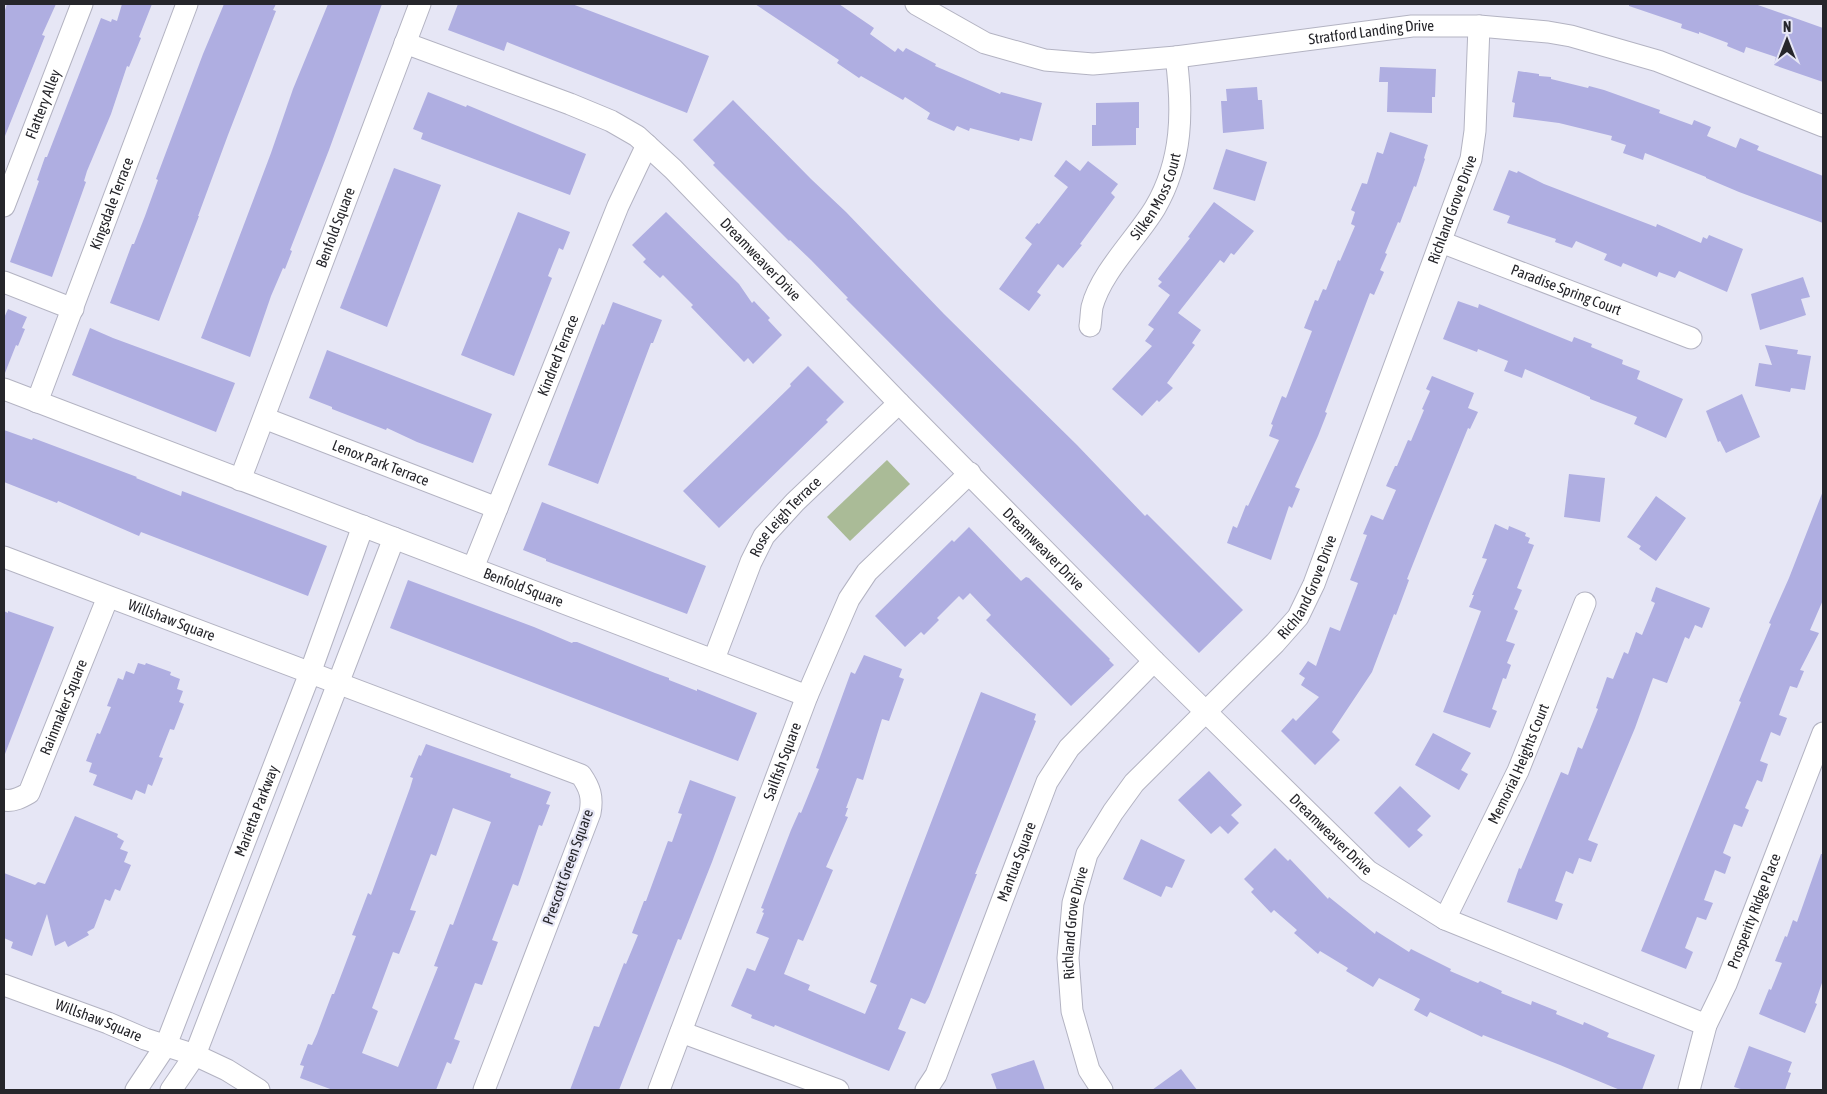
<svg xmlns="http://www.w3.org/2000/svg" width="1827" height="1094" font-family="'Asap Condensed',sans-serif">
<rect width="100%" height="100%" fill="#e6e6f5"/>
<path fill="#aabb97" d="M887,460L910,484L850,541L827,517Z"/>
<g fill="#afaee1" fill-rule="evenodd">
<path d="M7,4H56L42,35L45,36L5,136L4,13Z"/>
<path d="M122,4H152L139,37L141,38L129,67L127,66L111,114L87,171L84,181L86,182L52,277L10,262L39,181L37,180L45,157H47L101,18L111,22L112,19L117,21Z"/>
<path d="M224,4H276L273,10L276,11L228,135L198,216H199L159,321L110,303L132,244H134L145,216L158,180L156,179L203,54Z"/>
<path d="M328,4H382L329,150L290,250L292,251L285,269L283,268L271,296L250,357L201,338L271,153L293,89Z"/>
<path d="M458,4H572L709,56L687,113L507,42L504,51L448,30Z"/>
<path d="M755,4H839L874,28L870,34L895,52L898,48L903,52L906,48L936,64L935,66L1000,94L1001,92L1042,103L1032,141L1020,138L1019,141L970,128L969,131L957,126L954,131L927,119L930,113L905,97L903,100L861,76L859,78L837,63L839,60Z"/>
<path d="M1629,4H1755L1823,28V82L1774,65L1776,57L1746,47L1744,53L1727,46L1728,43L1699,32V34L1681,28L1682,24L1629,6Z"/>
<path d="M1380,67L1436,69L1435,97H1432V113L1387,112L1388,82H1379Z"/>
<path d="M1518,71L1539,74V76L1551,77V79L1588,88L1589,86L1604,90L1660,110L1659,113L1692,125L1694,120L1711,127L1707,136L1736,148L1740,138L1759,146L1757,150L1823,176V223L1739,192L1706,178V177L1645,153L1643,160L1623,153L1626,145L1611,140L1612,136L1559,123L1513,117L1515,103L1512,102Z"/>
<path d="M1257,87L1258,100H1262L1264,129L1223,133L1221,101H1227L1226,89Z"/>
<path d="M428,92L466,107L467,105L586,154L570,195L421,139L423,133L413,129Z"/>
<path d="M733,100L811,179L846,212L944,314L1077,445L1145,516L1147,514L1243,610L1199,653L846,299L848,298L811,260L790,240L789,241L713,165L715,163L693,140Z"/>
<path d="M1139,102V128H1136V145L1092,146V125H1096V103Z"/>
<path d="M1390,132L1428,145L1424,158L1425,159L1416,187L1414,186L1400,223L1398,222L1385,253L1387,254L1380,270L1384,272L1374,295L1370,293L1325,412L1327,413L1318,436L1295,487L1300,489L1292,508L1289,506L1271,560L1227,543L1233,526L1237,528L1246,505L1248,506L1279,440L1269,436L1273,425L1271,424L1282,396L1286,398L1312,331L1304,328L1315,300L1318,301L1323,289L1326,290L1338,260L1340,261L1355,226L1351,224L1355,212L1351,210L1362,183L1367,184L1377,152L1383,154Z"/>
<path d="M1226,149L1267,162L1255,201L1213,189Z"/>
<path d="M1066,160L1080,171L1088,161L1118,184L1111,193L1115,197L1080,244L1082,245L1063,268L1058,264L1037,292L1041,295L1029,311L999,289L1032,244L1025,238L1037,223L1039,224L1068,187L1054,176Z"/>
<path d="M394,168L441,185L387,327L340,308Z"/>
<path d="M1509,170L1517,173L1518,171L1544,184L1656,227L1657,224L1701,243L1703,237L1707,239L1709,235L1743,249L1727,292L1679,271L1675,278L1659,272L1657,277L1623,263L1621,267L1604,260L1607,254L1576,241L1572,248L1555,242L1556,239L1507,223L1510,216L1493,210Z"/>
<path d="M1214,202L1254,231L1234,255L1231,253L1224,263L1220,260L1178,313L1201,330L1192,343L1195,345L1167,383L1173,388L1159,402L1157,400L1142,416L1112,389L1152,346L1145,341L1154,329L1148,325L1170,295L1158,286L1162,282L1158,279L1190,238L1188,237Z"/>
<path d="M518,212L570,232L563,250L559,248L548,276L552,278L514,376L461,355Z"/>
<path d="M666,212L739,284L752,303L754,301L770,318L768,320L782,335L753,364L748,358L744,362L691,307L693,305L663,275L660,278L643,262L646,259L632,245Z"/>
<path d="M1803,277L1810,297L1801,299L1806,315L1760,330L1751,294Z"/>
<path d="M1458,301L1478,308L1479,304L1572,342L1574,337L1592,344L1591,347L1623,360L1622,364L1640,371L1637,379L1683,399L1666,438L1634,424L1637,417L1590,399V397L1525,369L1522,378L1504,371L1508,361L1478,349L1477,352L1443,339Z"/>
<path d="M613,302L662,320L653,343H651L598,484L548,465L602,324L604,325Z"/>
<path d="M8,309L27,317L22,328L25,329L18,346L16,345L5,373H4V318Z"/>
<path d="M90,328L113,338L235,383L216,432L72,375Z"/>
<path d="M1765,345L1798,350L1797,354L1811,356L1805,390L1791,388L1790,392L1755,386L1759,363L1772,365Z"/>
<path d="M327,350L492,414L473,463L417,442L387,428L386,430L332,409V407L309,398Z"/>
<path d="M808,366L844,402L826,420L828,422L719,528L683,491L791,386L790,384Z"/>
<path d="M1432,376L1474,393L1468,408L1478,412L1470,429L1468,428L1430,521L1407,579L1409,580L1396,615L1394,614L1372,672L1332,732L1340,740L1315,765L1281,731L1293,718L1296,721L1319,697L1301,685L1305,678L1299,674L1308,661L1316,666L1330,627L1340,631L1358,583L1350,580L1367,535L1363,534L1371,515L1383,520L1396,490L1386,486L1395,466H1397L1408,440L1411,441L1424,410L1422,409L1430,391L1426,389Z"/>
<path d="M1742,394L1760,437L1726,453L1720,441L1718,442L1706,411Z"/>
<path d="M4,430L32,440L33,438L137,477L136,478L181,496L182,491L327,546L308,596L141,532L139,536L58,501L57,503L4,482Z"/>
<path d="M1569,474L1605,478L1600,522L1564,517Z"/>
<path d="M1823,491V600L1810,630L1819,633L1800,670L1804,671L1797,688L1790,686L1779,715L1787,718L1780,736L1771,732L1760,761L1768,764L1762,782L1757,780L1745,808L1749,810L1742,827L1734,824L1723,853L1731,857L1725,874L1715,870L1704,900L1713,903L1706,920L1697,917L1685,948L1693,952L1686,969L1641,951L1741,702L1739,701L1771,624L1769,623L1789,578Z"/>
<path d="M1656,496L1686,518L1656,561L1639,549L1641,546L1627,537Z"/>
<path d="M542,502L706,566L687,614L546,561V559L523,550Z"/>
<path d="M1495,524L1508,530L1509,526L1526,533L1525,536L1530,538L1528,543L1534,545L1517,588L1522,590L1514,609L1518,611L1506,641L1515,644L1507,663L1511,665L1506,679L1503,678L1492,709L1497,711L1490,728L1443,712L1481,611L1469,607L1474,595H1472L1487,559L1482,558Z"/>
<path d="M969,527L1021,581L1026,577L1029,578L1110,659L1109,660L1114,665L1071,706L986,620L991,615L970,593L963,600L959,596L937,618L939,620L924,635L921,632L905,647L875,616L952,540L954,542Z"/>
<path d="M408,580L534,627L572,643L573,642H577L655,673L669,678V680L697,691V689L757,713L738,761L390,628Z"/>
<path d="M1656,587L1710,608L1702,628L1695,625L1689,639L1685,637L1667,683L1653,678L1635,728L1588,840L1598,844L1591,862L1579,858L1573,874L1566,871L1555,901L1563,904L1557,920L1507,902L1519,868L1521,869L1561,772L1568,775L1578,747L1582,749L1598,709L1596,708L1607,677L1613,679L1624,652L1628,654L1636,632L1642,635L1655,603L1651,601Z"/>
<path d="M4,611L8,613V611L54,627L5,754Z"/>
<path d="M864,655L902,669L899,677L904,679L889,721L882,719L863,780L857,778L846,808H848L845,816L848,817L826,867L833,870L803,941L798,939L784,974L810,985L808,990L865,1014L877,985L870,982L981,692L1036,714L1034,720L1036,721L975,874H977L929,997L925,1004L911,998L898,1029L906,1032L889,1071L775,1025L774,1027L751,1018L752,1015L731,1006L747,968L755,971L769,938L756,933L764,913L762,912L764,909L761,908L791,830L799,812L801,813L819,769L816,768L851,672L855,674Z"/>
<path d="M138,663L145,665L146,663L171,672L170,675L180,679L177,689L183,691L179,702L184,704L174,730L170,729L159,757L163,758L152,786L148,784L145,794L136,790L132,800L93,785L97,775L89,772L92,763L86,761L97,733L100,734L111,707L107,706L118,678L123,680L126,671L134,674Z"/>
<path d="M1433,733L1471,753L1461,770L1468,774L1459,790L1415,765Z"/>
<path d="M426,744L511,774L510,777L551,792L546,804L550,805L542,826L539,825L518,886L513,884L492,940L498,942L482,985L475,983L454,1039L460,1041L451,1064L447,1062L436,1090H333L300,1078L304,1066L300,1065L308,1044L312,1045L317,1034L332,994H334L356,936L352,935L368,893L371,895L410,788L413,778L410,777L419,755L421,756ZM453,808L491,822L453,925L450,924L434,966L438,967L398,1067L362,1053L378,1011L372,1008L393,952L399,954L416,911L410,910L431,854L436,856Z"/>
<path d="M1209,771L1242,805L1231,815L1239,823L1228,834L1220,826L1211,834L1178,800Z"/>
<path d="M690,780L736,797L712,862L681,940L678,939L619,1090H570L594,1026L599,1027L624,963L626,964L638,935L632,933L644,901H646L668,841L672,842L682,814L678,813Z"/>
<path d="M1400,786L1431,816L1417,830L1423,835L1409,848L1374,813Z"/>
<path d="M75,816L118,834L117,837L124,841L120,849L128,852L124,862L131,865L120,891L115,889L110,901L105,899L94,928L87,932L89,935L68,947L65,941L55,946L47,914L32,956L11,948L13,942L4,938V873L35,885L38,882L45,884Z"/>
<path d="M1141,839L1185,860L1172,888L1166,886L1161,897L1123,879Z"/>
<path d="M1275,848L1288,861L1290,859L1328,899L1329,897L1375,934L1376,931L1409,952L1411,949L1451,969L1450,971L1478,983L1480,981L1502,991L1501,993L1531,1005L1532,1001L1557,1011L1556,1014L1583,1025L1584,1022L1609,1033L1607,1037L1655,1055L1642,1090H1620L1560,1065L1483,1035L1482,1037L1430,1012L1427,1017L1414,1010L1420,999L1379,978L1373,987L1346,971L1348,968L1320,951L1318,954L1294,933L1297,930L1274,910L1271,913L1251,892L1254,889L1244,879Z"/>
<path d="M1821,854H1823V980L1815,1003L1817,1004L1805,1033L1759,1014L1769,989L1771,990L1782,963L1775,961L1785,936L1787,937L1793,920L1797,922Z"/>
<path d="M1749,1046L1792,1062L1788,1072L1791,1073L1785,1090H1744L1734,1087Z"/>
<path d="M1034,1060L1045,1090H997L991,1074Z"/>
<path d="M1181,1069L1197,1090H1152Z"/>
</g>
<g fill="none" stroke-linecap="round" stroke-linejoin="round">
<defs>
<g id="minor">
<path id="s1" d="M916,4L985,43L1045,60L1093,64L1176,57L1412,26H1479L1548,32L1571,36L1658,61L1823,126"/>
<path id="s2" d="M405,43L570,104L611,121L637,136L673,169L899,403L1154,661L1368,871L1445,919L1706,1025"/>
<path id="s3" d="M4,206L82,4"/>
<path id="s4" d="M1441,242L1691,338"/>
<path d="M4,282L73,309"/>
<path id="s5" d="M1090,326C1091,320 1091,313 1092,307C1101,272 1137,238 1155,208C1183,160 1183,110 1176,57"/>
<path id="s6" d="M4,389L807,696"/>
<path id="s7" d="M37,402L187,4"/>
<path id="s8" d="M264,418L497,508"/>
<path id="s9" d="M240,480L420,4"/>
<path id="s10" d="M4,557L581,775C590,788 593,797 590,813L484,1090"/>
<path id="s11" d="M473,568L618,206L647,145"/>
<path id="s12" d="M714,659L751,562L764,536L795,502L899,403"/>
<path id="s13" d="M4,800C13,802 22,797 29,793L108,597"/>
<path id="s14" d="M1445,919L1518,771L1585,603"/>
<path id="s15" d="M4,985L108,1023L145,1039L195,1055L227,1070L259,1090"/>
<path d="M681,1032L838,1090"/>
<path id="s16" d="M136,1090L166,1045L310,673L363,526"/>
<path d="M171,1090L195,1055L394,538"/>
<path id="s17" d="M659,1090L807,696L849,599L867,572L970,473"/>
<path id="s18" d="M926,1090L936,1075L1047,782L1069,748L1154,661"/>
<path id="s19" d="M1102,1090L1089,1070L1072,1011L1068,958L1073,903L1087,854L1113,812L1134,783L1275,643L1298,617L1314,584L1471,159L1475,131L1479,26"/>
<path id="s20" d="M1689,1090L1706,1025L1726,984L1823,733"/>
</g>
</defs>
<use href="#minor" stroke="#b3b3c2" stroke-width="23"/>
<use href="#minor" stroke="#fff" stroke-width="21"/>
</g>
<g text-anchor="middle" stroke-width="4.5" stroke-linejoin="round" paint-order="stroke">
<g font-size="15" fill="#26262b" stroke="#e6e6f5">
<text dy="5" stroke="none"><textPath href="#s1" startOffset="470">Stratford Landing Drive</textPath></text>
<text dy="5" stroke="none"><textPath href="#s3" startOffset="109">Flattery Alley</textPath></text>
<text dy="5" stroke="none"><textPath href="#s5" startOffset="148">Silken Moss Court</textPath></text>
<text dy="5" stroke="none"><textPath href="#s7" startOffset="212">Kingsdale Terrace</textPath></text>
<text dy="5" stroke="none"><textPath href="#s19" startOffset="999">Richland Grove Drive</textPath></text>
<text dy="5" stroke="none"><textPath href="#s9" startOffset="270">Benfold Square</textPath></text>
<text dy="5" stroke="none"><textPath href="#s2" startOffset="425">Dreamweaver Drive</textPath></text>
<text dy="5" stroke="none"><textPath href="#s4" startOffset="134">Paradise Spring Court</textPath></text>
<text dy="5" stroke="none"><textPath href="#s11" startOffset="229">Kindred Terrace</textPath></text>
<text dy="5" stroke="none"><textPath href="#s8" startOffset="125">Lenox Park Terrace</textPath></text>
<text dy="5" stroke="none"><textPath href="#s12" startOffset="161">Rose Leigh Terrace</textPath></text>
<text dy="5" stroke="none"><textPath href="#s2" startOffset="830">Dreamweaver Drive</textPath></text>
<text dy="5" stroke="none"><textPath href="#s19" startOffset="594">Richland Grove Drive</textPath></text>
<text dy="5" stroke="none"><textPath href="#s6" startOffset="556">Benfold Square</textPath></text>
<text dy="5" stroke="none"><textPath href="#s10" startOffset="179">Willshaw Square</textPath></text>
<text dy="5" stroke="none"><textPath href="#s13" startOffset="119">Rainmaker Square</textPath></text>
<text dy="5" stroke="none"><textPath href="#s17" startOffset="351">Sailfish Square</textPath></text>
<text dy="5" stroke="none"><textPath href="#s14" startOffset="172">Memorial Heights Court</textPath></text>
<text dy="5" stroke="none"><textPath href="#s16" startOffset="305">Marietta Parkway</textPath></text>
<text dy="5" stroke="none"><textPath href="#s2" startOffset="1235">Dreamweaver Drive</textPath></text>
<text dy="5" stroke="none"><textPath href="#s18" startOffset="246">Mantua Square</textPath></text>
<text transform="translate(568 867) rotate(-70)" y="5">Prescott Green Square</text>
<text dy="5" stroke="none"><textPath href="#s20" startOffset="191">Prosperity Ridge Place</textPath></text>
<text dy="5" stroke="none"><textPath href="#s19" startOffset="174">Richland Grove Drive</textPath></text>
<text dy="5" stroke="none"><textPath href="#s15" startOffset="101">Willshaw Square</textPath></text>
</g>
</g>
<rect width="1827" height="1094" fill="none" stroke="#26262b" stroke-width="10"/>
<g transform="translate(1787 40)" stroke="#e6e6f5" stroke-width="4" paint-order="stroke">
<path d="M0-4L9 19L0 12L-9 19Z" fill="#26262b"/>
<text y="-8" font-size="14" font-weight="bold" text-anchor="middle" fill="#26262b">N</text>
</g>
</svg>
